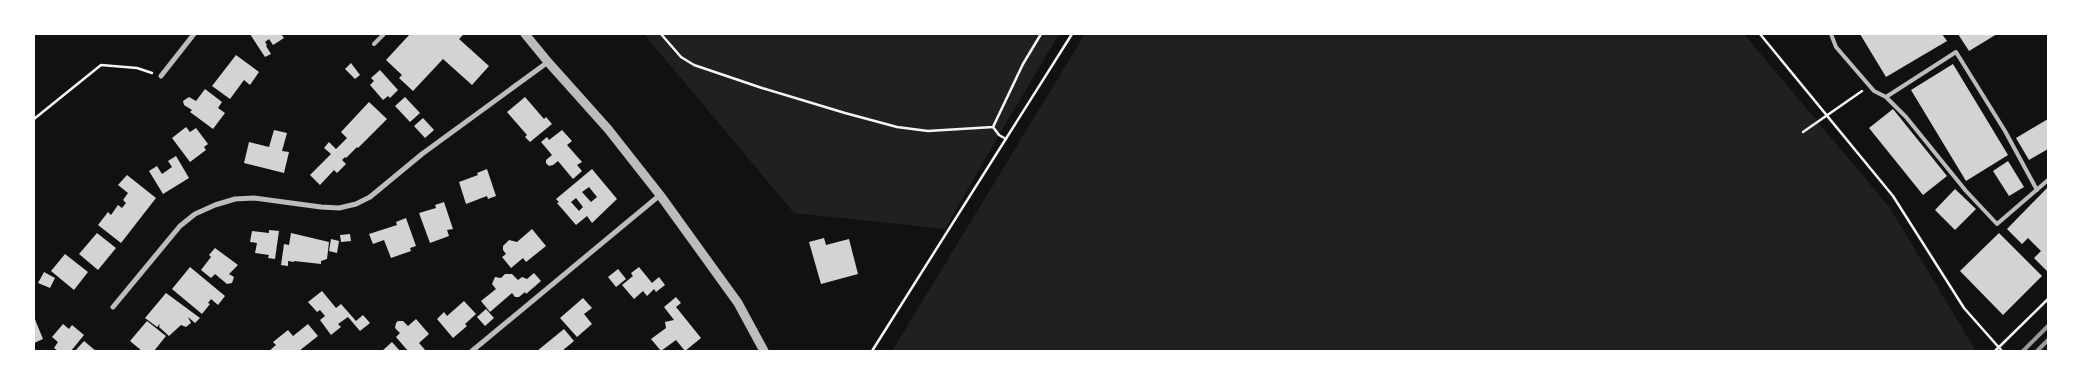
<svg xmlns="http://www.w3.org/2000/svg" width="2082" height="385" font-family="'Fira Sans',sans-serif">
<rect width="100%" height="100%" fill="#111"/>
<g fill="#202020">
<path d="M644,34H1059L999,135L945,229L794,213Z"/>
<path d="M1085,34H1744L1890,208L1976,351H892Z"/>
</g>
<g fill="#d3d3d3" fill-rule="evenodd">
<path d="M250,34H281L284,38L273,45L269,39L265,42L267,45L266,46L271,54L265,57Z"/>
<path d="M410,34H464L459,39L489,66L472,85L443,59L413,91L399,78L402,75L386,60Z"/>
<path d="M1860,34H1942L1947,41L1886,77Z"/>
<path d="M1958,34H1997L1969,51Z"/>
<path d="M236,55L259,72L250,85L244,80L230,99L212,86Z"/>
<path d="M351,63L360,75L355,79L345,69Z"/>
<path d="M1953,64L2008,155L1966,181L1911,90Z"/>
<path d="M380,70L398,90L390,98L388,96L383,100L370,85L374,81L371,78Z"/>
<path d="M205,89L222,102L218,108L225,113L213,129L190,112L192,110L184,105L183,101L189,97L196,101Z"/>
<path d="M405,97L420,113L410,122L395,106Z"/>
<path d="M525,97L544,119L546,117L552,124L530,142L525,137L527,135L507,112Z"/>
<path d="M369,102L387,119L358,148L357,147L346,158L345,157L342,160L346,164L337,173L334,170L320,185L310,175L331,154L324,148L329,142L336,149L347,138L341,132Z"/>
<path d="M1893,109L1947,176L1923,195L1869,128Z"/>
<path d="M423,118L434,130L425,138L414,126Z"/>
<path d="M2048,119V149L2029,160L2016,138Z"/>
<path d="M186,127L190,132L196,128L208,144L204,147L206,150L190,162L172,138Z"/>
<path d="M274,130L287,133L282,151L289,152L284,173L244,163L249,142L269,147Z"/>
<path d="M562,130L572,141L567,145L582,162L577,165L582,171L573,179L558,161L553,165L549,166L546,163V160L552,155L541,142L547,137L549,140Z"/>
<path d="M176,156L189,178L163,194L149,171L157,166L162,174L172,167L168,161Z"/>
<path d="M2008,161L2024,187L2009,196L1993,171Z"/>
<path d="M487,169L496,196L488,199L487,196L466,204L459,182L478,175L477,173Z"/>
<path d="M592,169L617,199L592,223L587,216L576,225L557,203L559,202L556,199ZM589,187L597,197L591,202L582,192ZM576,198L583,207L579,211L571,202Z"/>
<path d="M127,175L156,198L121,243L98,225L108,212L111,215L118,205L122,208L126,203L123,200L128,193L118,185Z"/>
<path d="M2048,187V272L2034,258L2041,251L2028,238L2022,244L2007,229Z"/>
<path d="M1955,189L1976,209L1955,230L1935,210Z"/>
<path d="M444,202L453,229L447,230L449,236L430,243L419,213L436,208L435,205Z"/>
<path d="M406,218L416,246L410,248L411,251L391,258L384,240L373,244L369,234L397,225L396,222Z"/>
<path d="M532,229L546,246L526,262L523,258L511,268L502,257L506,254L503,250V246L509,240L517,242Z"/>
<path d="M269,230L279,231L275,259L268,258L269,255L255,253L257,243L250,242L252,231L269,233Z"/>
<path d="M97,233L116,248L98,270L79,254Z"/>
<path d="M291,233L329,242L327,259L321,261V264L294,261V262L288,261V266L281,265L284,244L289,245Z"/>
<path d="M1999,233L2042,276L2003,315L1960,271Z"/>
<path d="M350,234L351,241L341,242L340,235Z"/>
<path d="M824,238L826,245L849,239L858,274L821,284L809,242Z"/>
<path d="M331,239L339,241L337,253L329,251Z"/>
<path d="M215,248L238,265L229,274L234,277L232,283L227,284L215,274L211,278L201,270L211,257L209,255Z"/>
<path d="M65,254L88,272L74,290L51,271Z"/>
<path d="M190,267L225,296L218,305L211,299L208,303L210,304L202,314L172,289Z"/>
<path d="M639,267L652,283L659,277L665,285L656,292L654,289L647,296L643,291L634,299L622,285L633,276L631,273Z"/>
<path d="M618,269L626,279L616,287L608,277Z"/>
<path d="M44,272L55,278L50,288L38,283Z"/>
<path d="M534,273L541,281L526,294L525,292L519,297H515L512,293L490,312L481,301L496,289L492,284L495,277L501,278L505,274H512L518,280L522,277L527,279Z"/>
<path d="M322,291L336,308L341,304L356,321L363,315L370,323L360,331L348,317L338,324L341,327L331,335L320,320L325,316L320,310L317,312L308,302Z"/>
<path d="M166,293L200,318L195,323L188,317L191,323L186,327L181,325L169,336L159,327L160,324L157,327L145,318Z"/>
<path d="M676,297L681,303L676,307L701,338L685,351L676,340L661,351L651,339L666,328L665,322L674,320L664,307Z"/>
<path d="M583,298L592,308L584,314L592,324L577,337L560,318Z"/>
<path d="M464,301L476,314L465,324L467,326L453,338L437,319L444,312L447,316Z"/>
<path d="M486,309L494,318L485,326L477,317Z"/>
<path d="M34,317L43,339L34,343Z"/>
<path d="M416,319L429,334L419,343L426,351H408L396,337L400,333L395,328L396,323L398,321H403L408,326Z"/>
<path d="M147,321L166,336L154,351H142L130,341Z"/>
<path d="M63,324L69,329L72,325L84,335L71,351H58L54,348L58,342L52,337Z"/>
<path d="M308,324L318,336L299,351H269L276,345L273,342L288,330L293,336Z"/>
<path d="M564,329L574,341L562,351H537Z"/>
<path d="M84,341L96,351H75Z"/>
<path d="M392,342L400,351H382Z"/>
</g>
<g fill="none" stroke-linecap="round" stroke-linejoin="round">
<g stroke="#f5f5f5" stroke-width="2.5">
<path d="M661,34L681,57L694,65L762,88L845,113L897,127L928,131L993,127L1023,64L1041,34"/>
<path d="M1760,34L1893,196L1964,308L2002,351"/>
<path d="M34,119L101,65L137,68L152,73"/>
<path d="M993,127L999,135L1006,139"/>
<path d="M1803,132L1862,91"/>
<path d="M872,351L1072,34"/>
<path d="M1995,351L2048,299"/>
</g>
<g stroke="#bcbcbc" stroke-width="4">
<path d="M1831,34L1836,47L1874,91L1886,97L1906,117L1966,191L1997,224L2048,180"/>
<path d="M374,44L384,34"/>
<path d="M1886,97L1956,52L2005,131L2037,190"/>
</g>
<g stroke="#bcbcbc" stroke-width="5">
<path d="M161,76L194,34"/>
<path d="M113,307L180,226L195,214L215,205L235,199L254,198L321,207L339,208L356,204L370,197L422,154L548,62"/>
<path d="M472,351L660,195"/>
</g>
<path stroke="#bcbcbc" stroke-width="9" d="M525,34L548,62L608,129L660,195L738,303L764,351"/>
<g stroke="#9a9a9a" stroke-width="4">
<path d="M2023,351L2048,326"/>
<path d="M2037,351L2048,340"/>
</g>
</g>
<rect width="2082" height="385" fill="none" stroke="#ffffff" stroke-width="70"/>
</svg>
